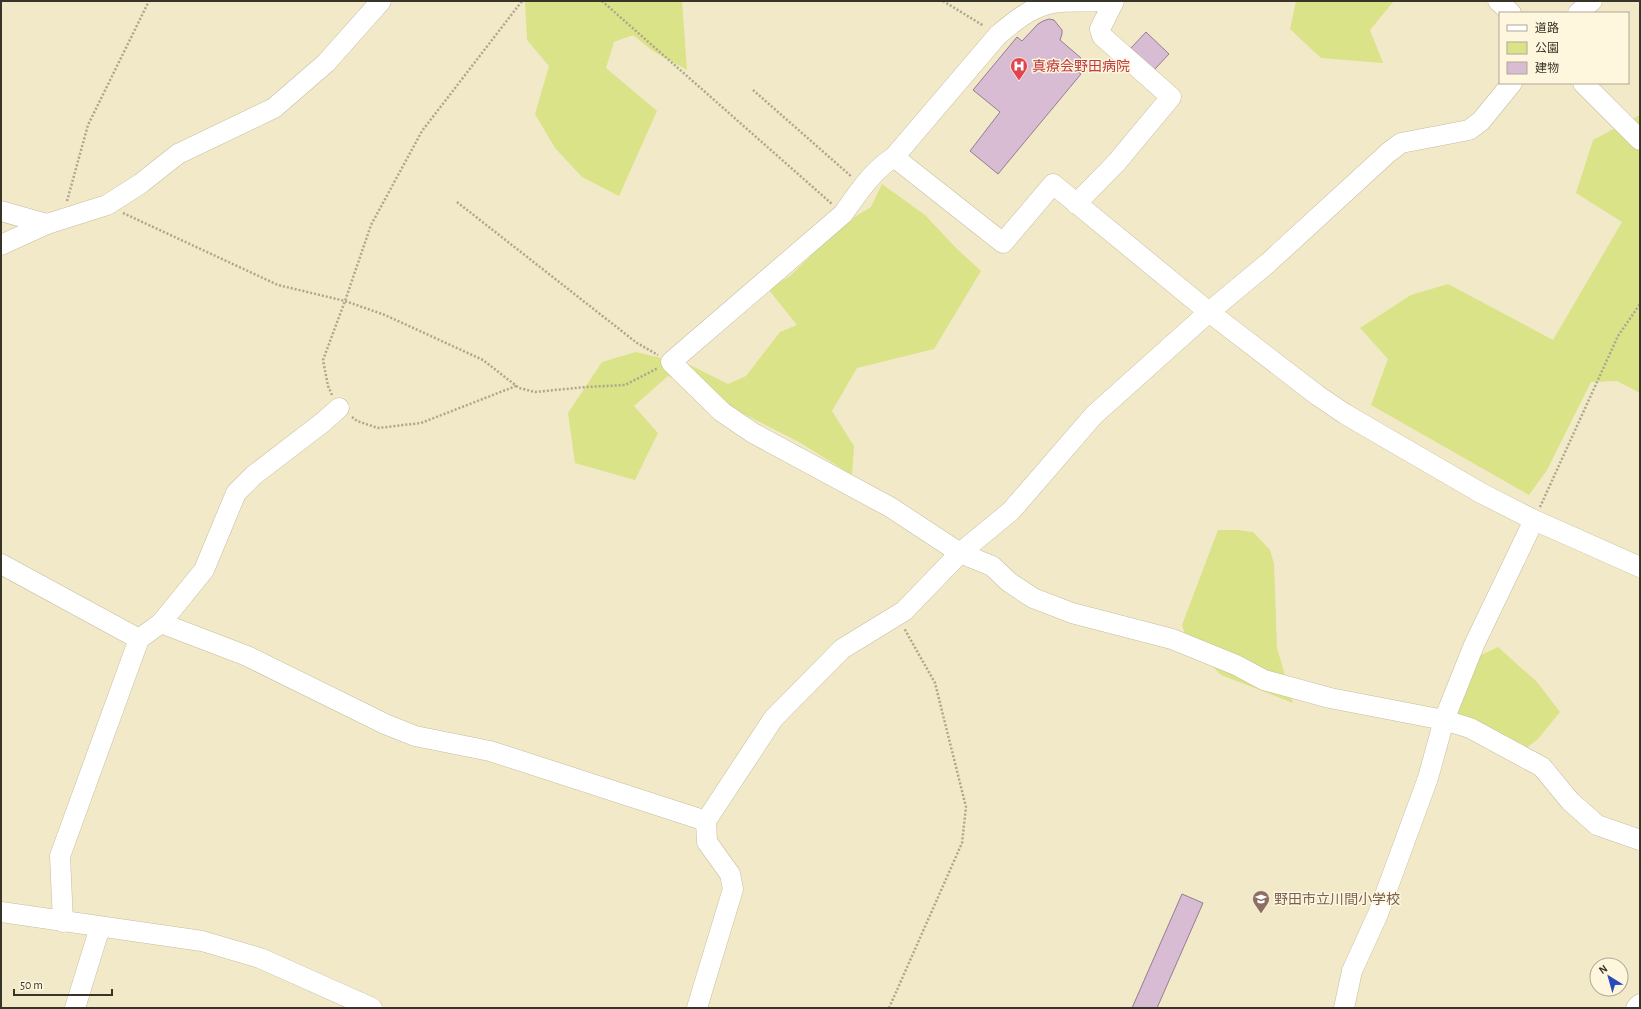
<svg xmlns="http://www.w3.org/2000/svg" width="1641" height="1009" font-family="'Alegreya Sans','Noto Sans JP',sans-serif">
<rect width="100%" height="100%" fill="#f2e9c9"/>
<g fill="#dae388">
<path d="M525,1H682L687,70L653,51L633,35L614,42L606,68L657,111L619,196L582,177L555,148L535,114L549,66L527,40Z"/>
<path d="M1296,1H1394L1370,30L1383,63L1321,58L1290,29Z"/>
<path d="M1640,115V393L1617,381L1591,382L1547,470L1529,495L1371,405L1388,359L1360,328L1411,295L1448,284L1553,340L1622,222L1576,193L1593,140Z"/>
<path d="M882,184L925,215L956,248L981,271L934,349L857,368L832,411L854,446L852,475L799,442L668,376L634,406L658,433L635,480L575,463L568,413L602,362L636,352L690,365L728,384L746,376L780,332L797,325L768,289L790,276L843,224L871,207Z"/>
<path d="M1218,530H1238L1253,532L1270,550L1274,564L1277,648L1293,703L1221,675L1187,641L1182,625Z"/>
<path d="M1498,647L1537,682L1560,712L1538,739L1517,755L1463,720L1447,699L1475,658Z"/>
</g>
<g fill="#d7bcd3" stroke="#957c91">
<path d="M1049,19L1054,20L1062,30V34L1060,40L1081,58L1073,68L1081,74L998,174L970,151L1000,112L973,90L1017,37L1022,41L1038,24L1043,21Z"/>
<path d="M1146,32L1169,54L1154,70L1131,48Z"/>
<path d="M1182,894L1203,903L1157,1008H1132Z"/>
</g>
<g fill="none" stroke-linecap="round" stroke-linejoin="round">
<defs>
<g id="minor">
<path d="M1100,1C1087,2 1073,1 1060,2C1035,4 1017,19 998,35L894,157C872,171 858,193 843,214L671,362L722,412L753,433L890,507L960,553L992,566L1009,582L1033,598L1072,613L1172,639L1236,665L1264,680L1330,698L1444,720L1470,728L1542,767L1570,801L1597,825L1640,840"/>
<path d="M1498,1L1511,13"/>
<path d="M1578,13L1592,1"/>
<path d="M1583,83L1640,140"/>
<path d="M894,157L1003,243L1053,184L1209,312L1317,395L1345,414L1481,493L1534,520L1640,567"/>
<path d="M1076,204L1117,162L1171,97L1102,36L1100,29L1114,1"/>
<path d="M1,211L47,224"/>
<path d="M1,245L47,224L107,205L140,184L178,154L274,108L326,63L381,1"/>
<path d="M1,564L139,639"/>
<path d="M161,623L247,656L385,724L415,736L490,751L706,821"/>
<path d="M1,912L202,941L260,958L372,1008"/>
<path d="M63,922L60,856L139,639L161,623L204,570L236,493L254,475L322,423L339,408"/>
<path d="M75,1008L100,927"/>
<path d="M697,1008L733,889L730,874L707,842L706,821L773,719L842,649L904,611L960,553L1011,511L1094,415L1209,312L1268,263L1389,152L1401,143L1469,130L1481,121L1512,83"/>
<path d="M1344,1008L1352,971L1378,914L1428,778L1444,720L1474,645L1534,520"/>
<path d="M1636,1008L1640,1004"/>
</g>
</defs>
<use href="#minor" stroke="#c6bd9e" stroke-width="21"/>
<g stroke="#ada68d" stroke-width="2.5" stroke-dasharray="2 2" stroke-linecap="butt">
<path d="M602,1L832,204"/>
<path d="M943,1L984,26"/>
<path d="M753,90L852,177"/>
<path d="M67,201L88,125L149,1"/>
<path d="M457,202L637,343L658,355"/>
<path d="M123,213L278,285L345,301L385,315L483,360L519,388L535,392L586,387L625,385L658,368"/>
<path d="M332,395L328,386L323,360L345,301L371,225L422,131L522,1"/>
<path d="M352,417L357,421L378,428L421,423L516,386"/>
<path d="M1540,507L1618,336L1640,304"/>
<path d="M889,1008L962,843L966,807L935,683L904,628"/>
</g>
<use href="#minor" stroke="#fff" stroke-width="20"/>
</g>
<defs>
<symbol id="hospital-pin" viewBox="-11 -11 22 30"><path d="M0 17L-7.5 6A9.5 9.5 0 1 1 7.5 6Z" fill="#e0444e" stroke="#fef6dd"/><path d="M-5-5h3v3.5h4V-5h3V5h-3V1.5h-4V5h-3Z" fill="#fff"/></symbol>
<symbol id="school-pin" viewBox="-11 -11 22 30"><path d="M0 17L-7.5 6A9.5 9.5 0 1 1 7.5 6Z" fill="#8d6e63" stroke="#fef6dd"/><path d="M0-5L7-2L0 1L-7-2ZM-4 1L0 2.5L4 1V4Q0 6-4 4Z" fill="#fff"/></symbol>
</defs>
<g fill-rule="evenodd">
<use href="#hospital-pin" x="1009" y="56" width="20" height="27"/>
<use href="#school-pin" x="1251" y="889" width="20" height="27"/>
</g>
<g text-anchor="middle" stroke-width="3" stroke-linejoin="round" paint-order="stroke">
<g font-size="14" fill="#be3a42" stroke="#fef6dd" text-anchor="start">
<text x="1032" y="71">真療会野田病院</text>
</g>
<g font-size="14" fill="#785e54" stroke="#fef6dd" text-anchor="start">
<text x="1274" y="904">野田市立川間小学校</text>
</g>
</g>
<rect width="1641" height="1009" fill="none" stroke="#383428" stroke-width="4"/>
<rect x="1499" y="12" width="130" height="72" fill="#fef6dd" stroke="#afa895"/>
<rect x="1507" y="25" width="20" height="6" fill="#ffffff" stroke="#afa895"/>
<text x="1535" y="32" font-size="12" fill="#383428">道路</text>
<rect x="1507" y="42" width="20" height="12" fill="#dae388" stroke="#afa895"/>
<text x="1535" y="52" font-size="12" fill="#383428">公園</text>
<rect x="1507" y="62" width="20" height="12" fill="#d7bcd3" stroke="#afa895"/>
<text x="1535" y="72" font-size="12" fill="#383428">建物</text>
<g transform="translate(1609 977) rotate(323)"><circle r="19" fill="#fef6dd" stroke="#afa895"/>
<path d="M0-3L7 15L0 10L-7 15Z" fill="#274dbc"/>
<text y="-6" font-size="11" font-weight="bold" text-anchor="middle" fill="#383428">N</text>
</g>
<path d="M14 989v6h98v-6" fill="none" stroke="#383428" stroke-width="2"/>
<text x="20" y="989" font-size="12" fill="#383428" stroke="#fef6dd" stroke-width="3" paint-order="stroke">50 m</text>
</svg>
